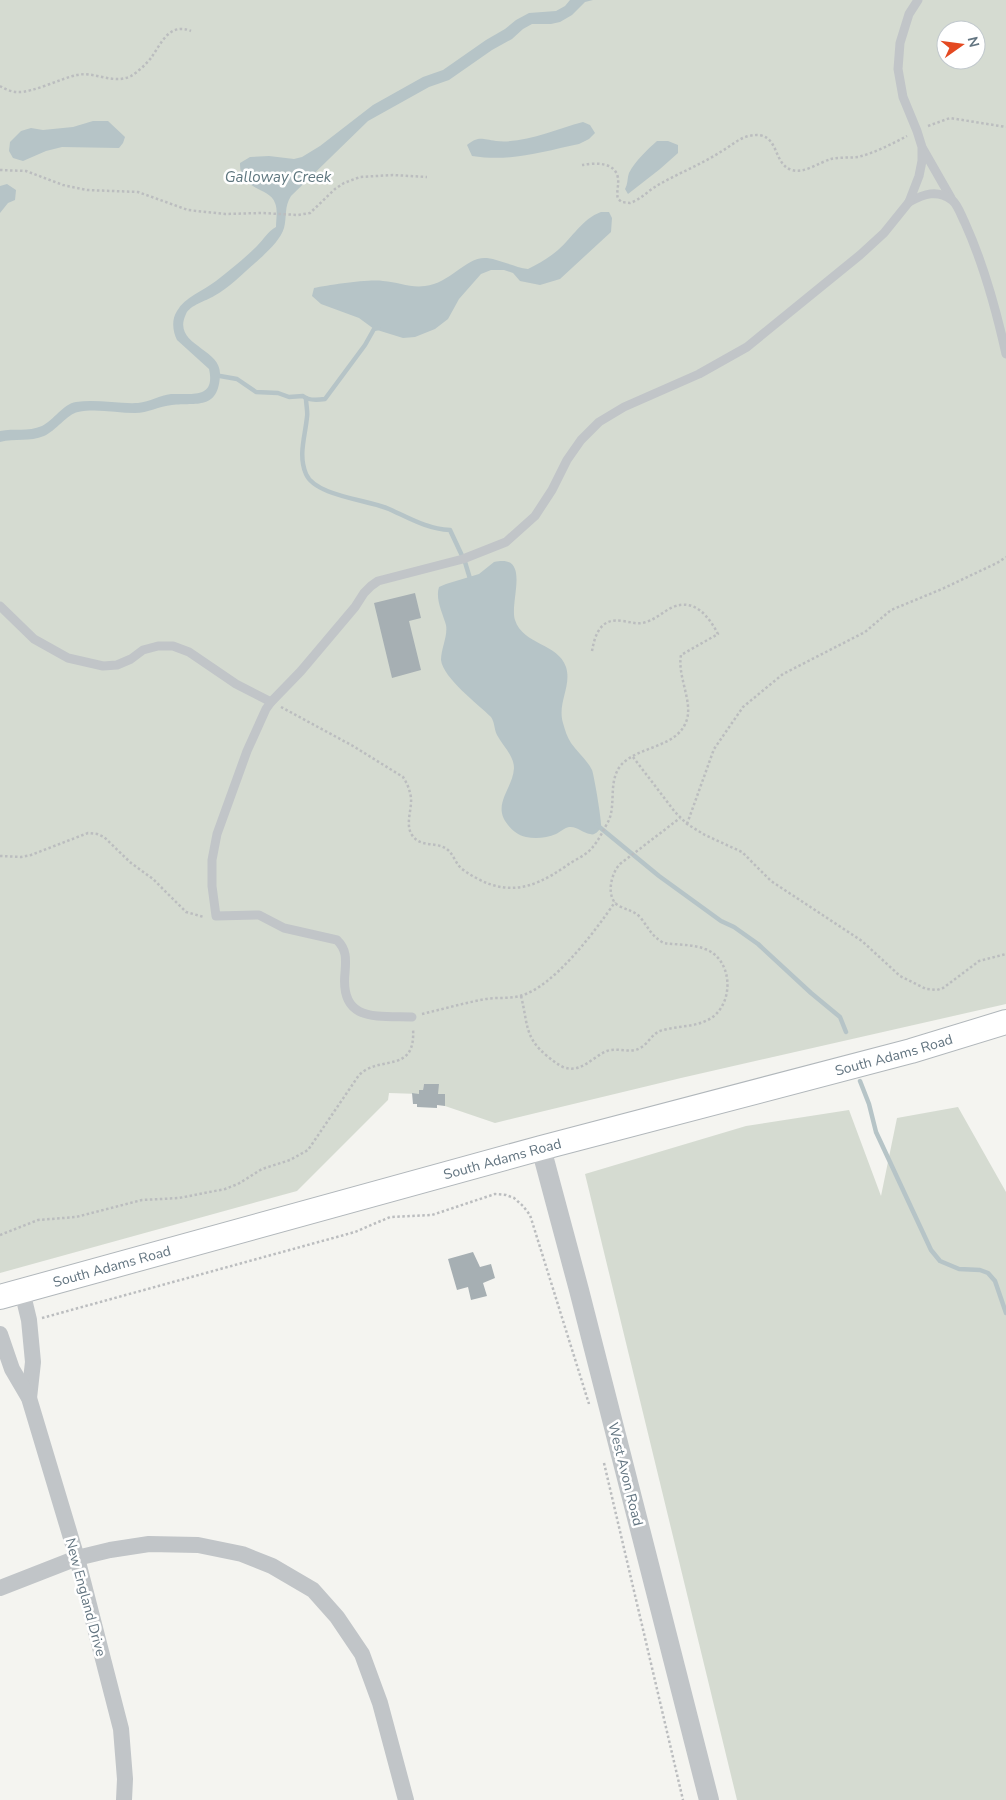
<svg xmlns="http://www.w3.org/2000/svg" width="1006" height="1800" font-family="'Nunito Sans',sans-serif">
<rect width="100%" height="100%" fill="#f4f4f0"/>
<g fill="#d5dbd1" fill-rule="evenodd">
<path d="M0,0H1006V1004L681,1078L495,1123L445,1106V1095L438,1094V1084H424L423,1091L419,1094L389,1093L388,1100L297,1191L0,1273ZM946,30H976V60H946Z"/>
<path d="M958,1107L1006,1192V1800H737L585,1174L746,1126L849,1110L881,1196L897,1118Z"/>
</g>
<g fill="#b6c4c7">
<path d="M570,0H593L585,2L572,15L560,22L551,24H532L523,29L512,39L492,50L449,80L429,87L368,121L291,196C284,207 287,216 284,228C280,241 265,254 255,263C242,274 229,288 214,296C206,301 190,305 186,314C171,345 221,348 220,374C219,411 196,402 172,405C159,406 148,413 135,413C117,413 96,408 78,412C67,414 56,431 44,436C30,442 15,438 0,442V431C14,428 28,432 42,426C54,420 63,404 76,402C96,399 118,404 138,403C150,402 160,395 171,394C190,393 216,400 209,369L177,340C173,332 171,320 177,311C185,297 203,291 216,281C230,270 245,258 257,246C264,239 268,231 276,227C276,220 278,210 275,203C270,187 239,191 240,163L250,157L269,156L294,159L302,157L320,146L373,105L423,77L443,70L486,40L505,29L516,20L529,13L556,11L565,6Z"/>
<path d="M93,121H108L125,137L123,143L119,148L62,147L46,151L23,161L13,158L9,151L10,142L21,131L31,128L43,130L73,127Z"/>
<path d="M583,122L590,125L595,133L589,139L579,144C541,152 511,162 472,156L467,145C479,136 481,139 496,141C525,144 555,129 583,122Z"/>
<path d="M657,141H668L678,145V153L660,169L628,194L625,189C628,184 627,179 629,173C635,161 647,150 657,141Z"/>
<path d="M7,184L16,190L15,200L8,203L0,213V186Z"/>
<path d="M601,212H609L612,218L611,232L560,279L540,285L520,281L513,273L504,270H491L481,274L459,299L448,319L435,329L415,337L403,338L374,329L359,318L321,304L312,296L314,288C330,285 367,279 383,281C398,282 410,288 425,286C451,283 466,256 487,258C501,260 514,267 528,269C538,264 549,258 558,250C573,237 582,219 601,212Z"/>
<path d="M494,562C532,553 509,602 515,620C523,645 558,643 566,667C572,686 557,703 563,723C565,730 567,737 571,743C578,753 587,760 592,770C594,775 602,822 601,826C600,830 595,836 590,834C583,833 577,826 569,827C564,828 560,832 556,834C547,838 535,839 526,837C518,835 513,831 508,825C491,805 513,789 514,768C514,756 503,746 497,735C494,729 495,723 491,717C478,704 443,678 441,660C441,648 448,636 446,625C443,614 435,599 439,587L446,584L479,574Z"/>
</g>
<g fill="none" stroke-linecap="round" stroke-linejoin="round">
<g stroke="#b6c4c7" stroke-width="4.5">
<path d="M220,376L237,379L256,392L278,393L289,397L303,396C308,401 318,400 325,399L365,345L374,329L378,328"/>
<path d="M306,398C306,405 308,412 307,417C305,437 298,455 306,474C315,496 369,500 389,509C409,518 427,529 450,530L465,562L471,582"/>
<path d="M597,825L659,876L721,921L734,927L758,944L811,993L840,1017L846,1032"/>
<path d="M860,1081L869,1104L876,1132L931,1250L940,1261L959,1269L980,1270L988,1273L995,1281L1006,1313"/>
</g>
</g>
<g fill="#a6afb3">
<path d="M415,593L421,618L409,621L421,670L392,678L374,603Z"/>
<path d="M424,1084H439L438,1094H445V1106L437,1105V1108L417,1107V1104H413L412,1093L419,1094V1090H423Z"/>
<path d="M473,1252L480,1267L491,1264L495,1278L483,1283L487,1296L471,1300L468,1287L457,1290L448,1259Z"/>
</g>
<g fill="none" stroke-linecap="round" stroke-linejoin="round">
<defs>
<g id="secondary">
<path id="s1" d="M0,1297L541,1148L911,1051L1006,1022"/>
</g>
</defs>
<use href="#secondary" stroke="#b1b7bb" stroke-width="26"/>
<g stroke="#bbbdbf" stroke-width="2.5" stroke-dasharray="2.5 2.5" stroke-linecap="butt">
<path d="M0,86C5,89 11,92 18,92C32,93 62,78 77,75C95,71 113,85 131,76C138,72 146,64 151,58C161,44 169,22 191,31"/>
<path d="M928,126L950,118L1006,127"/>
<path d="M582,165C594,163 615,161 618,178C619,186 616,192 618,199L622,202L630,203C640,200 649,190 658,185C679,173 702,164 722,151C731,146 739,138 749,136C781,129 771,164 792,170C804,174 820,162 831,159C840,157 849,158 858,157C874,153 892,144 907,136"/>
<path d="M0,170L26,171L63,185L87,190L138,192L188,210L197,211L225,214L262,213L298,215L310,213L335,189L344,183L360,177L393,175L427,177"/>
<path d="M281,707L353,746L403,777C407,783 410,790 411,798C412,809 405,825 412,835C421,849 438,840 449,851C454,856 456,864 462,869C501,897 529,892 566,866C574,860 585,856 591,849C598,842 604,829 609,820C616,803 608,781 621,765C638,746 676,748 686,722C694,703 677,677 681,655L718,634C709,617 695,598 673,607C664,611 656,619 646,622C638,625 631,622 623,621C601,617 595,634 592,651"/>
<path d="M633,757L675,812L687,824L705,835L742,852L771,881L862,941L900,976L926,989L937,990L943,988L979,961L1006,954"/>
<path d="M687,824L714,749L743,707L783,674L865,632L891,610L942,589L997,563L1006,557"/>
<path d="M0,856L21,857L31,855L88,833L97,834L104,837L131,863L153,879L186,912L204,917"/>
<path d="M521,996C528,1023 524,1037 547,1056C552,1060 557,1064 563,1067C581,1074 592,1057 607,1051C618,1047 630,1054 640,1048C648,1044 652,1034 660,1031C678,1025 699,1028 714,1016C735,998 731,958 705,949C693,944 677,945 664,943C652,937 648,927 640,917C634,911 627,910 619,906C605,898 611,873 620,864L680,818"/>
<path d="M422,1014C443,1009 464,1003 486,999C497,997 509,999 520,996C554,987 596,930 615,902"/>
<path d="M0,1235L38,1220L76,1217L142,1200L179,1198L225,1189L238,1184L262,1169L290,1160L308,1150L359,1075C381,1054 416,1075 413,1028"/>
<path d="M42,1318L355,1232L390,1217L432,1215L495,1194L506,1195L514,1198L523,1206L530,1215L589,1404"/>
<path d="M604,1463L683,1800"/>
</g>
<g stroke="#c1c5c8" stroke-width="9">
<path d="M923,149L951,198"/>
<path d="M909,202C924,194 937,189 952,200C958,205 961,215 965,223C984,265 996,309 1006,354"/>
<path d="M0,606L34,639L68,658L103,666L117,665L131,659L143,650L158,646H173L189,652L236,684L271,702"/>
<path d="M412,1017C376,1016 340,1022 345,973C346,959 347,950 337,940L284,928L259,915L216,916L212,886V860L217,834L247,751L266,709L271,702L301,671L355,607L364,593L371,586L378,581L463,559L506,542L535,516L552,490L567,460L581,440L599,422L624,407L699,374L747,347L860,255L884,233L909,202L919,176L922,161V147L917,131L903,97L898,69L900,43L909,14L918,0"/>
</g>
<g stroke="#c1c5c8" stroke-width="16">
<path d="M22,1291L29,1320L33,1362L29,1398"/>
<path d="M0,1334L12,1369L29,1398L77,1558L121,1729L125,1779L124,1800"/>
<path d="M0,1588L77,1558L110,1550L149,1544L198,1545L242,1554L272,1566L313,1590L337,1617L362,1654L380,1703L406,1800"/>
</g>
<path stroke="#c1c5c8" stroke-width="20" d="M541,1148L579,1290L709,1800"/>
<use href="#secondary" stroke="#fff" stroke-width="24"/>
</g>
<g text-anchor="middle" stroke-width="5" stroke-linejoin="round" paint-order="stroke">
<g font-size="14" fill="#637581" stroke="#fff">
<text dy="5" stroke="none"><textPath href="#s1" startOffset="926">South Adams Road</textPath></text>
<text dy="5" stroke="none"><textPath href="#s1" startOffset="521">South Adams Road</textPath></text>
<text dy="5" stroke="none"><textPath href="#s1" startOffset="116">South Adams Road</textPath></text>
<text transform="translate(626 1474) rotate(76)" y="5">West Avon Road</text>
<text transform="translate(86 1597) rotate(75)" y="5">New England Drive</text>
</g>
<g font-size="15" font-style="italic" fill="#5f777f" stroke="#fff">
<text x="278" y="182">Galloway Creek</text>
</g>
</g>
<g transform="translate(961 45) rotate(76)"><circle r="24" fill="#ffffff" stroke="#c1c8cd"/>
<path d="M0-4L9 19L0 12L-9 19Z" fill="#e44921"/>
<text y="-8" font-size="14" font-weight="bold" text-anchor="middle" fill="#637581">N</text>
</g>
</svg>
